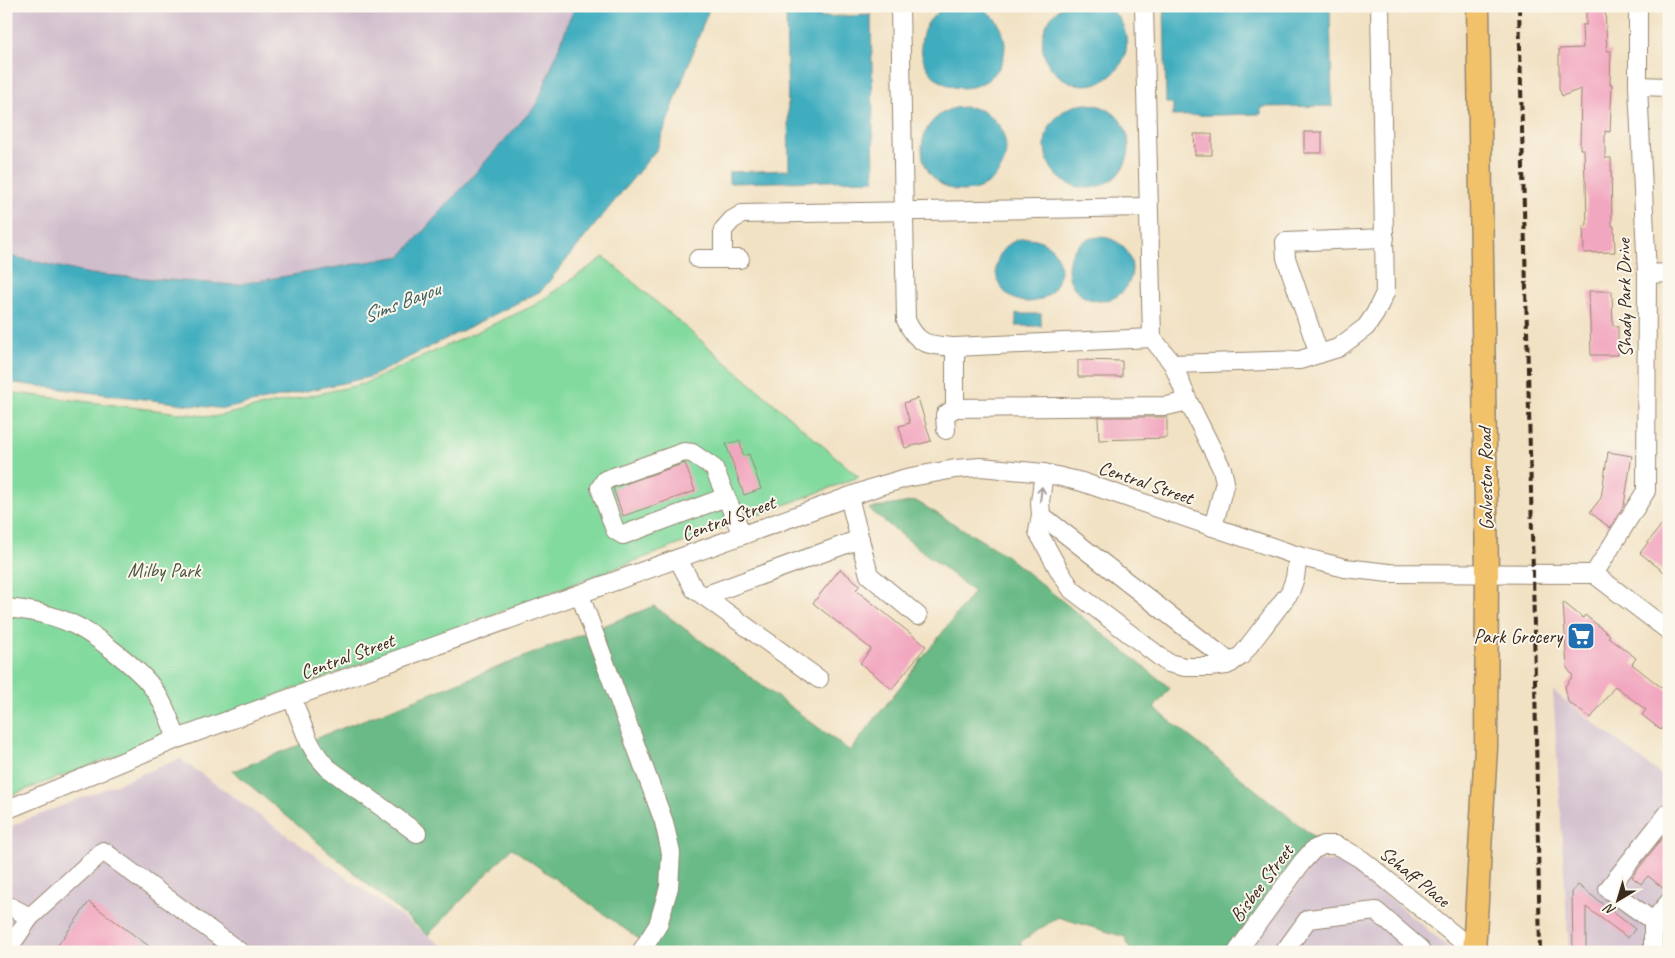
<svg xmlns="http://www.w3.org/2000/svg" width="1675" height="958" font-family="Caveat,sans-serif">
<rect width="100%" height="100%" fill="#fbf7ec"/>
<filter id="ink" filterUnits="userSpaceOnUse"><feTurbulence type="fractalNoise" baseFrequency=".02" numOctaves="2"/><feDisplacementMap in="SourceGraphic" scale="10" xChannelSelector="R" yChannelSelector="G"/><feConvolveMatrix kernelMatrix="1 2 1 2 8 2 1 2 1" color-interpolation-filters="sRGB"/></filter>
<filter id="wash" filterUnits="userSpaceOnUse"><feTurbulence type="fractalNoise" baseFrequency=".0096" numOctaves="4" result="noise"/><feDisplacementMap in="SourceGraphic" scale="20" xChannelSelector="R" yChannelSelector="G"/><feGaussianBlur stdDeviation="1.12" result="paint"/><feColorMatrix in="noise" values="0 0 0 0 0 0 0 0 0 0 0 0 0 0 0 0 0 1.4 0 .05"/><feComposite in="paint" operator="in"/></filter>
<g filter="url(#wash)">
<rect width="100%" height="100%" fill="#f2e2c4"/>
<g fill="#d0bdcc">
<path d="M6,6H575L537,104L401,256L235,285L90,274L6,255Z"/>
<path d="M1553,691L1669,781V952H1569Z"/>
<path d="M180,759L451,952H6V828Z"/>
<path d="M1314,861L1347,863L1454,952H1249Z"/>
</g>
<path fill="#82da9f" stroke="#5e825e" d="M604,257L859,477L6,797V392L213,417L363,384L533,306Z"/>
<path fill="#69ba86" stroke="#527252" d="M916,501L1004,554L1170,688L1154,708L1314,837L1227,952H1131L1125,937L1058,917L1020,942L1026,952H657L512,848L428,935L233,771L654,606L850,751L974,592L869,509Z"/>
<g fill="#41adbf" stroke="#3e6c6e">
<circle cx="963" cy="46" r="42"/>
<path d="M575,6H710L657,149L541,291L370,377L224,409L6,382V255L90,274L235,285L401,256L537,104Z"/>
<path d="M786,6H819V17L871,15L874,180L729,183V172L789,170Z"/>
<path d="M1064,6C1073,6 1097,4 1105,6C1110,8 1114,12 1117,16C1130,32 1130,57 1115,72C1082,105 1028,69 1046,26C1050,17 1056,10 1064,6Z"/>
<path d="M1164,6H1330L1332,106L1261,107V114L1173,116V103H1166Z"/>
<circle cx="1087" cy="146" r="42"/>
<circle cx="964" cy="149" r="42"/>
<circle cx="1100" cy="269" r="32"/>
<circle cx="1028" cy="270" r="32"/>
<rect x="1016" y="314" width="25" height="12"/>
</g>
<g id="blocks">
<g fill="#f2a7c0">
<path d="M1586,6H1605L1607,51H1611L1610,84H1612L1610,132L1605,131V158H1611L1612,226H1614L1615,252L1584,253L1583,226H1587L1586,181H1585L1584,149H1580L1581,89L1562,96L1559,89V49L1583,48L1582,25H1586Z"/>
<rect x="1304" y="132" width="18" height="21"/>
<path d="M1194,134H1212V155H1195Z"/>
<path d="M1589,291H1612L1613,326H1618V355H1591Z"/>
<path d="M1078,360L1122,361V377H1078Z"/>
<path d="M918,398L931,441L905,448L899,426L910,423L904,403Z"/>
<path d="M1098,417H1167V438L1099,440Z"/>
<path d="M740,441L743,456L749,454L761,489L744,495L726,444Z"/>
<path d="M1608,452L1632,456L1624,505L1610,528L1590,512L1601,498Z"/>
<path d="M685,463L695,491L623,516L613,488Z"/>
<path d="M1669,515V566L1664,572L1640,553Z"/>
<path d="M840,569L860,585L856,590L926,646L892,689L860,663L871,649L813,603Z"/>
<path d="M1563,602L1583,618L1585,615L1610,635L1608,637L1636,658L1632,664L1662,688L1663,687L1669,691V719L1661,730L1642,715L1646,710L1615,686L1591,718L1568,702L1565,686L1573,676L1567,668Z"/>
<path d="M1662,838L1669,843V883L1664,889L1648,876L1641,884L1632,877Z"/>
<path d="M1578,885L1635,929L1628,938L1586,907V952H1573L1572,892Z"/>
<path d="M89,902L157,952H53Z"/>
</g>
</g>
</g>
<g filter="url(#ink)">
<use href="#blocks" fill-opacity="0" stroke="#968671" stroke-width="1"/>
<g fill="none" stroke-linecap="round" stroke-linejoin="round">
<defs>
<g id="minor">
<path d="M900,6L906,320C918,346 928,345 955,347L1152,338L1173,364L1188,401"/>
<path d="M1144,6L1152,338"/>
<path d="M1638,86L1669,87"/>
<path d="M698,259H740"/>
<path d="M723,259V230L732,220L742,214L1148,207"/>
<path d="M1647,274L1669,273"/>
<path d="M955,347V408"/>
<path d="M1319,354L1286,258L1285,242L1385,238"/>
<path d="M1173,364L1300,360L1338,348L1366,327L1375,314L1385,293L1380,6"/>
<path d="M946,430L945,415L955,408L1167,406L1188,401L1222,469L1225,482L1213,527"/>
<path d="M1044,473L1040,502L1041,515L1038,532L1060,572L1072,590L1168,663L1185,667H1209L1227,665L1241,656L1290,592L1295,578L1298,556"/>
<path d="M726,497L623,535L615,530L600,488L605,480L684,452L692,453L714,468L742,535"/>
<path d="M849,497L869,575L918,616"/>
<path d="M1041,515L1231,663"/>
<path d="M678,559L694,589L819,679"/>
<path d="M1594,574L1646,491L1647,274L1638,86V6"/>
<path d="M580,595L664,822L671,853L669,887L658,925L641,952"/>
<path d="M704,596L860,539"/>
<path d="M6,608C28,610 50,614 70,623C92,632 138,668 152,687C164,702 170,721 177,739"/>
<path d="M292,698C302,723 308,749 328,768L417,833"/>
<path d="M6,810L177,739L876,487L906,478L955,469L981,467L1044,473L1082,482L1298,556L1345,568L1389,573L1594,574L1669,631"/>
<path d="M11,907L30,917L103,851L240,952"/>
<path d="M1653,921L1608,889L1669,812"/>
<path d="M6,952L30,917"/>
<path d="M1237,952L1302,862L1313,850L1323,845H1335L1344,849L1361,859L1474,951"/>
<path d="M1284,952L1308,919L1376,911L1420,949V952"/>
<path d="M1652,952L1653,950V921L1669,902"/>
</g>
<path id="major" d="M1474,952L1486,748L1487,573L1478,6"/>
</defs>
<use href="#minor" stroke="#968671" stroke-width="20"/>
<use href="#major" stroke="#968671" stroke-width="25"/>
<use href="#minor" stroke="#fff" stroke-width="18"/>
<use href="#major" stroke="#f2c26a" stroke-width="22"/>
<path stroke="#3b2a1e" stroke-width="4" stroke-dasharray="8 4" stroke-linecap="butt" d="M1519,6L1533,573L1540,952"/>
</g>
<defs><path id="oneway-shaft" d="M-6 0H5M1.5-3L5.5 0L1.5 3" fill="none" stroke-width="1.6" stroke-linecap="round" stroke-linejoin="round" transform="scale(1.25)"/></defs>
<use stroke="#a79f9a" href="#oneway-shaft" transform="translate(1041 494) rotate(-83)"/>
</g>
<defs>
<symbol id="supermarket-square" viewBox="-11 -11 22 22"><rect x="-9" y="-9" width="18" height="18" rx="4" fill="#1f6fb2" stroke="#fbf7ec"/><path d="M-6-5.5h2.5l.6 2H6L4.5 2H-2.5L-4.4-4H-6ZM-1.5 3.2a1.3 1.3 0 1 0 .1 0ZM3 3.2a1.3 1.3 0 1 0 .1 0Z" fill="#fff"/></symbol>
</defs>
<g fill-rule="evenodd">
<use href="#supermarket-square" x="1565" y="620" width="32" height="32"/>
</g>
<g text-anchor="middle" stroke-width="4" stroke-linejoin="round" paint-order="stroke">
<g font-size="20" fill="#3b2a1e" stroke="#fbf7ec">
<text transform="translate(1624 298) rotate(-91)" y="7">Shady Park Drive</text>
<text transform="translate(1485 479) rotate(-91)" y="7">Galveston Road</text>
<text transform="translate(1146 482) rotate(19)" y="7">Central Street</text>
<text transform="translate(728 518) rotate(-20)" y="7">Central Street</text>
<text transform="translate(347 656) rotate(-20)" y="7">Central Street</text>
<text transform="translate(1415 876) rotate(39)" y="7">Schaff Place</text>
<text transform="translate(1261 883) rotate(-53)" y="7">Bisbee Street</text>
</g>
<g font-size="20" fill="#4d563e" stroke="#fbf7ec">
<text x="164" y="577">Milby Park</text>
</g>
<g font-size="20" fill="#3b2a1e" stroke="#fbf7ec" text-anchor="end">
<text x="1562" y="643">Park Grocery</text>
</g>
<g font-size="21" font-style="italic" fill="#3d5e5e" stroke="#fbf7ec">
<text transform="translate(401 302) rotate(-21)" y="7">Sims Bayou</text>
</g>
</g>
<rect width="1675" height="958" fill="none" stroke="#fbf7ec" stroke-width="25"/>
<g transform="translate(1618 900) rotate(218)" stroke="#fbf7ec" stroke-width="4" paint-order="stroke">
<path d="M0-4L9 19L0 12L-9 19Z" fill="#3b2a1e"/>
<text y="-8" font-size="14" font-weight="bold" text-anchor="middle" fill="#3b2a1e">N</text>
</g>
</svg>
